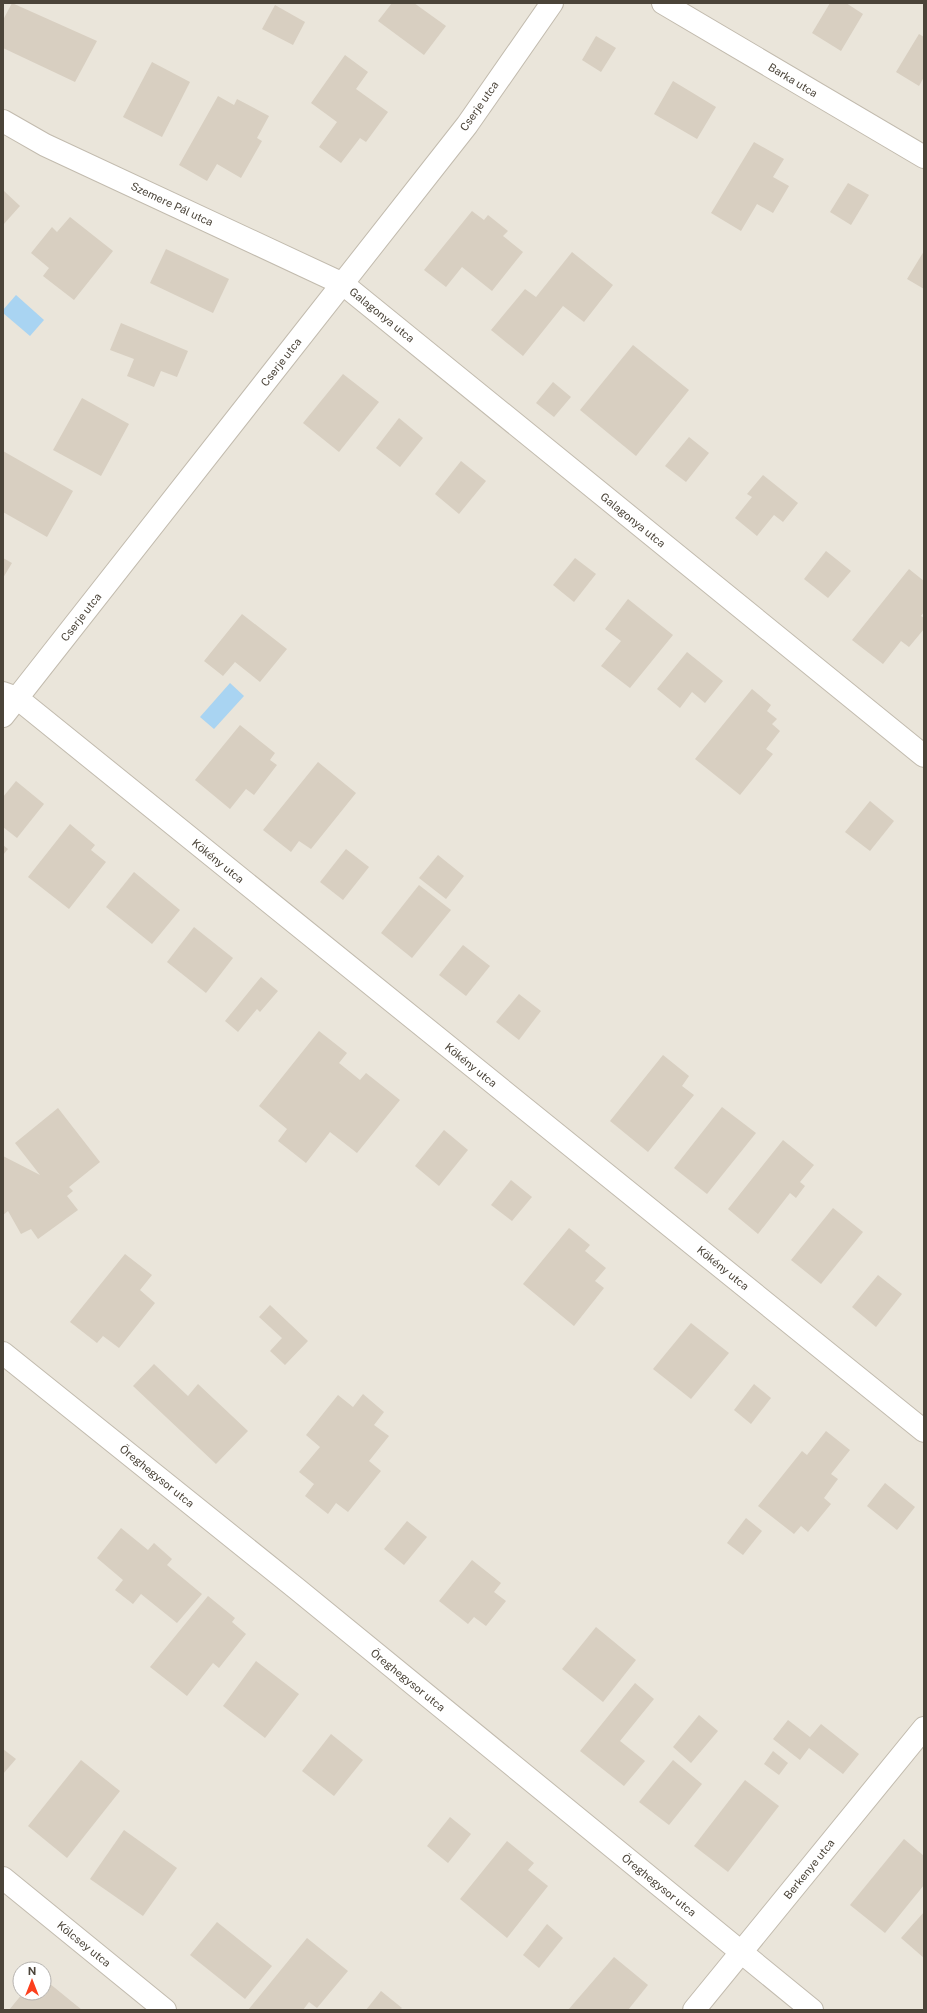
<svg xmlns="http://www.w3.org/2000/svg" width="927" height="2013" font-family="'Public Sans',sans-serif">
<rect width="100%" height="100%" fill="#f6f3ec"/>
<path fill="#eae5da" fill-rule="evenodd" d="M3,3H924V2010H3ZM20,1969H44V1993H20Z"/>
<g fill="#a9d4f2">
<path d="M16,295L44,320L30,336L3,313V310Z"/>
<path d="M230,683L244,696L214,729L200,717Z"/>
</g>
<g fill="#d8cfc1">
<path d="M12,3L97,41L75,82L3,48V20Z"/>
<path d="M392,3H414L446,26L424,55L378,21Z"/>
<path d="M830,3H846L863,14L841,51L812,33Z"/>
<path d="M275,5L305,22L293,45L262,29Z"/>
<path d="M919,34L924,37V77L919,86L896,72Z"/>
<path d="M596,36L616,48L601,72L582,60Z"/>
<path d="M345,55L368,72L356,89L388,112L366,142L360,138L341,163L319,147L337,122L311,103Z"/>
<path d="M152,62L190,82L162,137L123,117Z"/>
<path d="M673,81L716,107L697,139L654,114Z"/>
<path d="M218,96L234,105L237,99L269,116L257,138L262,141L241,178L217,164L207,181L179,165Z"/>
<path d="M754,142L784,159L773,177L789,186L773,213L757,204L741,231L711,213Z"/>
<path d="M848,183L869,195L851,225L830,212Z"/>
<path d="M3,190L20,206L3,225Z"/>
<path d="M472,211L484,220L488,215L508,231L503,236L523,252L492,291L462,267L446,287L424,270Z"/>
<path d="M70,217L113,251L74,300L43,276L49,268L31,253L52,227L57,232Z"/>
<path d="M166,249L229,279L213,313L150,283Z"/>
<path d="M924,251V289L907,279Z"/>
<path d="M572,252L613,285L584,322L563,306L523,356L491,330L525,289L536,297Z"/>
<path d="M121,323L188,351L177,377L161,371L154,387L127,376L134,359L110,350Z"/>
<path d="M633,345L689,390L636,456L580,410Z"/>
<path d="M343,374L379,402L339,452L303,423Z"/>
<path d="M553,382L571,397L554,417L536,403Z"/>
<path d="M82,398L129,424L101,476L53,450Z"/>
<path d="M399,418L423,438L400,467L376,448Z"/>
<path d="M689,437L709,453L686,482L665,466Z"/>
<path d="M3,451L73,491L47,537L3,512Z"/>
<path d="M461,461L486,481L459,514L435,494Z"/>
<path d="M763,475L798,503L783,522L774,515L757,536L735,518L752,497L747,494Z"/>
<path d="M826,551L851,571L828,598L804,579Z"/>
<path d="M3,558L12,563L3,578Z"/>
<path d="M575,558L596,574L574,602L553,585Z"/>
<path d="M909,569L924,581V612L921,616L924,618V629L909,647L901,641L883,664L852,640Z"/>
<path d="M628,599L673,635L630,688L601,666L621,641L605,629Z"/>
<path d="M242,614L287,649L260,682L235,662L223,676L204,661Z"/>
<path d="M687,652L723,681L705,703L692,692L680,708L657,689Z"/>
<path d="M752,689L771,705L767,711L777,719L772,724L780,731L766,749L773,754L740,795L695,759Z"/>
<path d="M240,725L275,753L270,760L277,765L254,795L246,789L230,809L195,780Z"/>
<path d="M318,762L356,793L311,849L299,841L291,852L263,830Z"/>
<path d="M16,781L44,804L17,838L3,827V797Z"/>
<path d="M870,801L894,821L870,851L845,832Z"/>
<path d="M70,824L95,845L91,850L106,862L69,909L28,877Z"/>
<path d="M3,845L8,849L3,855Z"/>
<path d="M346,849L369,867L343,900L320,882Z"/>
<path d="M438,855L464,876L446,899L419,878Z"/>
<path d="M134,872L180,910L152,944L106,907Z"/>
<path d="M419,885L451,910L412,958L381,933Z"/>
<path d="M194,927L233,958L206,993L167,962Z"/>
<path d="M463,945L490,966L466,996L439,975Z"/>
<path d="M261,977L278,991L260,1012L257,1009L238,1032L225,1021Z"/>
<path d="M519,994L541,1011L519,1040L496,1022Z"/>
<path d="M319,1031L347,1053L339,1063L360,1080L366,1073L400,1100L357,1153L330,1132L306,1163L278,1141L287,1129L259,1106Z"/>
<path d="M663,1055L689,1076L682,1086L694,1095L648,1152L610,1121Z"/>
<path d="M722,1107L756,1133L707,1194L674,1168Z"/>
<path d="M58,1108L100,1162L69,1187L73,1191L67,1196L78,1210L38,1239L31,1229L21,1234L8,1211L3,1215V1156L40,1175L15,1143Z"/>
<path d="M444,1130L468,1150L439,1186L415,1166Z"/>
<path d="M783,1140L814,1165L800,1182L805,1186L796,1198L790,1193L758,1234L728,1209Z"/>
<path d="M511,1180L532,1197L512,1221L491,1205Z"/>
<path d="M833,1208L863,1232L821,1284L791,1260Z"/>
<path d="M569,1228L590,1245L585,1251L606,1268L595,1281L604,1288L574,1326L523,1284Z"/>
<path d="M125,1254L152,1275L140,1290L155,1303L119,1348L103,1336L97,1343L70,1322Z"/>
<path d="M878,1275L902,1294L876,1327L852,1307Z"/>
<path d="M270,1305L308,1341L285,1365L270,1351L282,1338L259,1317Z"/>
<path d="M691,1323L729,1353L691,1399L653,1369Z"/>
<path d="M154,1364L188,1396L198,1384L248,1431L216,1464L133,1386Z"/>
<path d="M754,1384L771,1398L751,1424L734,1410Z"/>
<path d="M363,1394L384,1412L374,1425L389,1436L369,1461L381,1471L348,1512L336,1503L328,1514L305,1496L314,1484L299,1472L320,1447L306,1435L338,1395L353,1407Z"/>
<path d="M826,1431L850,1450L831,1474L838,1479L824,1498L831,1504L808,1532L801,1526L794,1534L758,1506L802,1451L807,1455Z"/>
<path d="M885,1483L915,1507L897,1530L867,1506Z"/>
<path d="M746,1518L762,1531L743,1555L727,1543Z"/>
<path d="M407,1521L427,1537L404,1565L384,1549Z"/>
<path d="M121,1528L148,1550L154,1543L172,1559L167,1565L202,1594L177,1623L141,1594L133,1604L115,1590L123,1580L97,1558Z"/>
<path d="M472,1560L501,1583L494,1592L506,1601L486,1626L474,1617L468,1624L439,1601Z"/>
<path d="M208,1596L235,1618L232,1622L246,1634L219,1668L213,1663L187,1696L150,1667Z"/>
<path d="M596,1627L636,1660L603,1702L562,1669Z"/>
<path d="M256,1661L299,1694L265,1738L223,1706Z"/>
<path d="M635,1683L654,1699L620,1741L645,1761L624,1786L580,1751Z"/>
<path d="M699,1715L718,1731L691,1763L673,1747Z"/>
<path d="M788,1720L810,1737L821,1724L859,1754L843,1774L809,1748L800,1760L773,1739Z"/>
<path d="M331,1734L363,1760L334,1796L302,1771Z"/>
<path d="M3,1749L16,1759L3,1774Z"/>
<path d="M773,1751L788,1763L779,1775L764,1764Z"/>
<path d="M81,1760L120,1791L67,1858L28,1826Z"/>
<path d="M673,1760L702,1784L669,1825L639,1802Z"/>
<path d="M745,1780L779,1806L728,1872L694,1846Z"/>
<path d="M450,1817L471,1834L448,1863L427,1846Z"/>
<path d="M124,1830L177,1868L143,1916L90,1879Z"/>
<path d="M904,1839L924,1856V1885L885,1933L850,1905Z"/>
<path d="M507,1841L534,1863L528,1870L548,1886L507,1938L460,1899Z"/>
<path d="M924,1912V1958L901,1938Z"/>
<path d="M217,1922L272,1966L245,1999L190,1955Z"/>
<path d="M547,1924L563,1938L539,1968L523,1955Z"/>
<path d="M307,1938L348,1971L317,2008L309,2002L303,2010H248Z"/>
<path d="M614,1957L648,1985L628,2010H568Z"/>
<path d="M44,1979L82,2010H9L23,1993H44Z"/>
<path d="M381,1991L402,2008L400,2010H366Z"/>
</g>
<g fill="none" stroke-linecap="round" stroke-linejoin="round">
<defs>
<g id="street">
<path d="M663,3L924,157"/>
<path d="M3,121L45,145L343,284L924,756"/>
<path d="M3,693L17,698L924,1431"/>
<path d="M3,716L467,125L552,3"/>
<path d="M3,1353L297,1589L812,2010"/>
<path d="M3,1878L165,2010"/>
<path d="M694,2010L924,1728"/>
</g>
</defs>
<use href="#street" stroke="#c2bbae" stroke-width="24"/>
<use href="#street" stroke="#fff" stroke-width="22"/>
</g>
<g text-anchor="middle" stroke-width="4" stroke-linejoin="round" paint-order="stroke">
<g font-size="11" fill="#4b4439" stroke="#fff">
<text transform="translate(793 80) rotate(31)" y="4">Barka utca</text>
<text transform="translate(479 106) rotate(-55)" y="4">Cserje utca</text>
<text transform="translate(172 204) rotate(25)" y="4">Szemere Pál utca</text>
<text transform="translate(382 315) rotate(39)" y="4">Galagonya utca</text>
<text transform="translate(281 362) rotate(-52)" y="4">Cserje utca</text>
<text transform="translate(633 520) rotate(39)" y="4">Galagonya utca</text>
<text transform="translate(81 617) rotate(-52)" y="4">Cserje utca</text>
<text transform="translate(218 861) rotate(39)" y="4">Kökény utca</text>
<text transform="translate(471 1065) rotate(39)" y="4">Kökény utca</text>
<text transform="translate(723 1268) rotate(39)" y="4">Kökény utca</text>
<text transform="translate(157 1476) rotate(39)" y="4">Öreghegysor utca</text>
<text transform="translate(408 1680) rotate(39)" y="4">Öreghegysor utca</text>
<text transform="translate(809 1869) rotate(-51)" y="4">Berkenye utca</text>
<text transform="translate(659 1885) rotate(39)" y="4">Öreghegysor utca</text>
<text transform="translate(84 1944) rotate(39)" y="4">Kölcsey utca</text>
</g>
</g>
<rect width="927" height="2013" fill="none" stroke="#4b4439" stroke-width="8"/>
<g transform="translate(32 1981)"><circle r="19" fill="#ffffff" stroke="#b7b4b0"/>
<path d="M0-3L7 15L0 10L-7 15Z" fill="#fc3f1d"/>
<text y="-6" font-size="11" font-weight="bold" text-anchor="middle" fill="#4b4439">N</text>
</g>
</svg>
